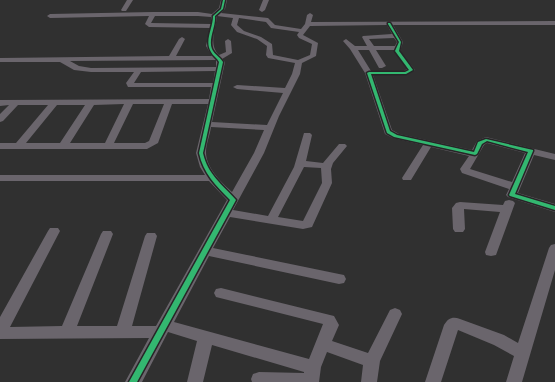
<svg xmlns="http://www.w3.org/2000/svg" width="555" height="382" font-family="'Asap Condensed',sans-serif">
<rect width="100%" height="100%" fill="#303030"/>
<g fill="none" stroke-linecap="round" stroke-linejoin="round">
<g fill="#6a656c" fill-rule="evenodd">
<path d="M127,0H133L126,11H122L121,10Z"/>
<path d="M221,0H227L225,9L221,13L268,18L275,25L301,29L305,24L307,15L310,13L313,15L311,22L555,21V25H393L403,42L400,51L415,70L406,75H373L392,130L399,134L472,150L477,141L486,137L555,154V160L534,155L518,193L555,204V212L508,197L506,195L509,189L462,173L460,169L469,156L431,147L411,180H403L402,178L423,145L393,138L385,134L365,73L350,49L343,41L346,39L355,46H367L362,37L363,36L392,34L387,25L310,26L303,35L318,43L316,56L302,63L300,74L279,116L264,153L233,210L268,216L294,167L304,133H310L312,135L306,161L323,163L339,144H345L347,146L333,163L331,169L332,183L312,227L303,229L230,217L213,248L339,274L344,275L346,279L344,283L339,284L209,256L174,322L309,359L323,324L216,297L214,293L216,289L221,288L334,316L339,325L332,341L368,353L390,310L395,308L400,310L402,314L380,361L377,382H361L363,365L327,352L321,367L319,382H252L251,379L253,374L259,372L304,373V372L212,345L203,382H187L197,341L168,332L142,382H125L149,338L0,339V317L48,231L50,228H58L60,231L10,327L62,326L101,234L103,231H111L113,234L77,326H117L145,236L147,233H155L157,236L132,326H156L227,200L209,181H0V175H205L200,167L196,153L208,104H172L158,143L147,149H0V143H16L48,105H18L3,121L0,122V114L9,105L0,106V100L209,99L211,87H128L126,83L134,72H91L74,70L60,62H0V58L169,56L179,39L182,37L185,39L176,56H212L206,46L210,28L149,27L145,24L149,16L50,18L47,16L50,14L153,12H198L212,14L219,8ZM155,16H198L211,17V24L151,23ZM217,16L233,18L231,25L237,32L257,39L267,46L266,55L268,58L295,63L292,74L285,88L237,85L233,87L237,89L283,93L267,125L212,122L225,62L222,59L232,53L231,41L228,39L225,41L226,52L219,55C208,45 216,28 217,16ZM239,18L266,22L271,28L299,32L297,35L299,38L312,44L310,55L298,60L273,55L272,44L261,37L244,31L237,25ZM394,38L397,42L395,46H374L369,39ZM358,50H369L379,68H382L386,66L376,50H394L407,69L404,71H371ZM216,60V67L91,68L79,66L70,61ZM215,71L213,83H134L141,72ZM124,104L105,143H70L94,105ZM133,104H164L149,141L145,143H114ZM57,105H85L60,143H26ZM211,127L264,130L254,153L232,192C221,182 206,168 206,152C206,144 210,135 211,127ZM487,143L525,153L512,182L470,169L484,145ZM304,167L321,168L322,183L303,221L278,217Z"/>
<path d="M263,0H269L265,10L262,12L259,10Z"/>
<path d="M509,200L513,201L515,203L496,255L491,256L486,255L485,252L500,212L464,209L465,229L463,232H455L453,229L452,208L456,203L460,202L503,205L505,201Z"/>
<path d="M555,244V270L522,382H506L514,356L494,345L458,330L441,382H425L444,325C448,318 453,316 460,319L504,335L518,343L549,248L551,245Z"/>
</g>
<defs>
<g id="cycleway">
<path d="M223,0H225L223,9L215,16C216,27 208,39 212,49C214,54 220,57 223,62L203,153C208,175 222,184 236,200L137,382H129L230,200C216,186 203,173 199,153L219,62C217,58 213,56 211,52C204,41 213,28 213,16L221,9Z"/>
<path d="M388,23H390L401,42L399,51L413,70L406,74H371L390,131L397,135L474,152L478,142L486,139L533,150V151L515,194L555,206V210L510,196L509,195L528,152L487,141L482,144L477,154L475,155L394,137L387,133L367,73L369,72H405L409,70L395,51L399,42L388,24Z"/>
</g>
</defs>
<use href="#cycleway" stroke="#272527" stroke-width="3"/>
<use href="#cycleway" fill="#33b770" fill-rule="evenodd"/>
</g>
</svg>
